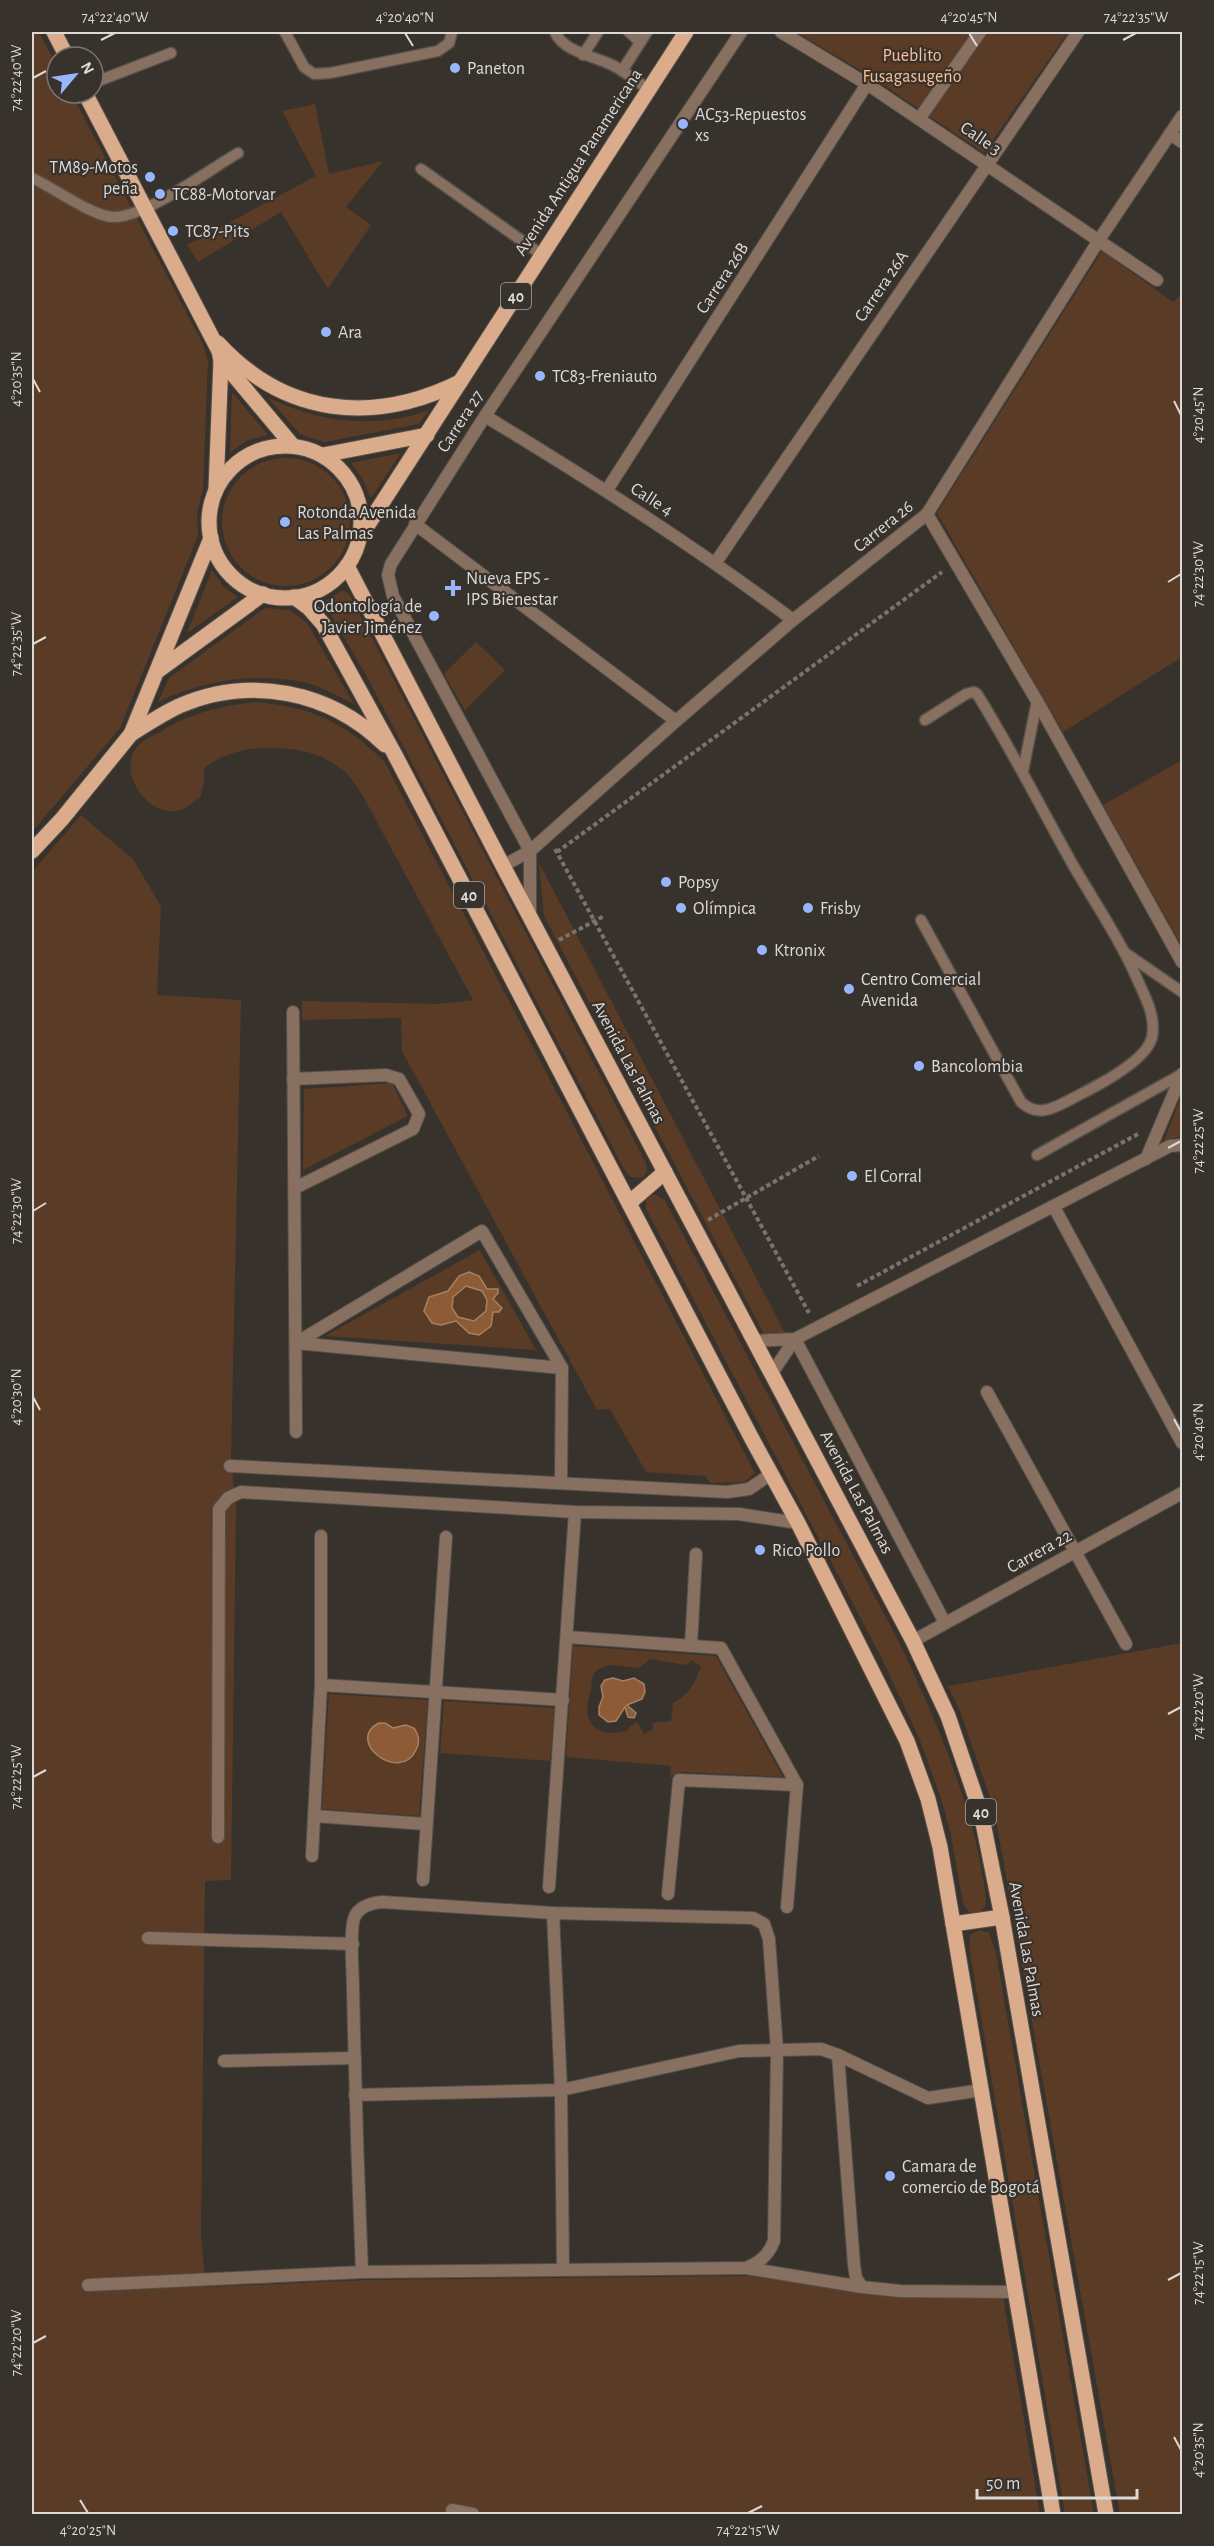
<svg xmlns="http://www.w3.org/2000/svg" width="1214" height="2546" font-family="'Alegreya Sans',sans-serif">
<rect width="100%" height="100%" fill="#38322d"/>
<g fill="#593b26" fill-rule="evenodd">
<path d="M32,32H39L57,66V93H71L203,344L208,361L203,490L197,513L198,536L120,728L32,832Z"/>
<path d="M796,32H1068L984,153L872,77Z"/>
<path d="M315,104L329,174L383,161L346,207L371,225L328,289L281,212L198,262L187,245L316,176L282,111Z"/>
<path d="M1102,251L1173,302L1182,294V657L1063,732L937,513Z"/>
<path d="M232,392L268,435L248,440L230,452Z"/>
<path d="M267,397C318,422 374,430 429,410L419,424L325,442L301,435Z"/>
<path d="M401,453L371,498L362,478L351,463Z"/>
<circle cx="286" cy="522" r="64"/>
<path d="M212,570L223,586L238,597L187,633Z"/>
<path d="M342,590L349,594L646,1163L647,1172L642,1178L630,1177L624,1169L366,675L325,605L327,600Z"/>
<path d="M265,608L290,610L307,623L354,704C336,695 317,684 298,681C249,673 202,681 158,702L169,678Z"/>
<path d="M476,642L505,670L465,710L444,674Z"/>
<path d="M256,702C314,708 341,720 384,761L755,1473L744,1482L710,1483L705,1476L646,1472L610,1409L597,1410L402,1051L401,1018L302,1020V1001L438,1004L473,1000L363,796C357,788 351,776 343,770C335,765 324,757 314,754C281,744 231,744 204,769V781L200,798C194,801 187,808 181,810C148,820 113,769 140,744C145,739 154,735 160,732C190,713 220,706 256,702Z"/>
<path d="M1182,760V946L1103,805Z"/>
<path d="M81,815L133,859L161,906L157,995L241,1000L231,1457L236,1509L231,1880L205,1881L201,2238L206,2287L368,2280L751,2276L855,2291L1003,2297L1040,2514H32V872Z"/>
<path d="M539,863L786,1335L764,1334L557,941L544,916Z"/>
<path d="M392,1083L408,1116L303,1170L304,1089Z"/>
<path d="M1182,1094V1136L1164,1141Z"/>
<path d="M654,1194L665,1200L902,1648C939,1727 975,1810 986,1898L985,1907L978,1914L969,1912L963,1903L950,1831L941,1798L919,1738L881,1657L646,1209V1200Z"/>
<path d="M480,1250L536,1350L325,1336Z"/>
<path d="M1182,1643V2514H1120L994,1809L960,1711L948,1686Z"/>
<path d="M573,1646L716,1656L783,1777L682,1772L673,1775L670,1780L671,1766L566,1757ZM650,1659L686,1665L691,1660L701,1667C695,1683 689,1695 673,1703L671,1721L653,1723V1729L644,1734L637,1722L629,1727L627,1731C597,1738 581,1724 590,1694C593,1683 589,1673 603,1667C615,1662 627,1668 639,1668Z"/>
<path d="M329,1694L428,1700L419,1816L322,1809ZM380,1723L393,1728L409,1725L414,1728C423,1744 414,1764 393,1762C387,1761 380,1757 374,1755L368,1743L370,1731Z"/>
<path d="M444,1701L555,1708L550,1761L440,1753Z"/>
<path d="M980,1930L989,1933L996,1953L1094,2514H1065L969,1946L971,1934Z"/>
</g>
<g fill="#8d5b36" stroke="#a58166" stroke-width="1.5" fill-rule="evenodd">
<path d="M469,1272L479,1276L487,1289H498V1293L493,1299L502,1308L499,1312H493L491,1326L479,1335L469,1333L456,1321L441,1325L432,1323L424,1311L429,1297L448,1291L459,1276ZM466,1286L482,1291L487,1300L486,1311L474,1321L458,1317L452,1308L453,1297Z"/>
<path d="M613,1678L623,1681L634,1678L644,1684L645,1692L642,1699L627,1705L636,1713L634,1718L628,1717L625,1707L616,1721L608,1722L599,1715V1707L603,1697L601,1686L605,1680Z"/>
<path d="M379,1723H385L393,1728L406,1725L414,1728C419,1735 420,1743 416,1750C400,1784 344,1741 379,1723Z"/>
</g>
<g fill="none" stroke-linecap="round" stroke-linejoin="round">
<defs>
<g id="lane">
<path d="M285,32L304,67L314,74L330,73L438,51L449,43L452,32"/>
<path d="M555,32C562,51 596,57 612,65C625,71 636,81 648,89"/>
<path d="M629,32L640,42"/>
<path d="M583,55L598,32"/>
<path d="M622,71L647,32"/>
<path d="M93,83L171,53"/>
<path d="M421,169L542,255"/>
<path d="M32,178C53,187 94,218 115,217C147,216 209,170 238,153"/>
<path d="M1023,771L1037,701"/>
<path d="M921,920L1021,1102C1040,1120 1059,1105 1079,1095C1099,1085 1147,1060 1152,1037C1156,1018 1146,998 1138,981C1121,941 1095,903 1073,865C1041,808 1012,750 977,694L974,692L966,694L925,720"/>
<path d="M1124,952L1182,992"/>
<path d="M1037,1155L1182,1074"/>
</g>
<g id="street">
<path d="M781,32L867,84L1157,280"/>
<path d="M919,119L980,32"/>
<path d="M1170,134L1182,142"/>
<path d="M485,416C592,481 693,545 793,620"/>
<path d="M607,490L867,84"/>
<path d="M927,514L1037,701L1182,962"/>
<path d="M415,524L676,721"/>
<path d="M716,562L1078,32"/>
<path d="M503,866L530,851L676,721L793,620L927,514L1099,240L1182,116"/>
<path d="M530,916V851L393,596L388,575L391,564L485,416L741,32"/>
<path d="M293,1012L296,1432"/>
<path d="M293,1079L386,1075L399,1079L419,1114L413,1129L295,1188"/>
<path d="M1146,1159L1182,1074"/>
<path d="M1054,1207L1182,1443"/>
<path d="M795,1339L945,1623"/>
<path d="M754,1341L795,1339L1170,1146L1182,1145"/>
<path d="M296,1343L482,1231L562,1368L561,1482"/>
<path d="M296,1343L562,1368"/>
<path d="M772,1373L795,1339"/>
<path d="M987,1392L1126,1644"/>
<path d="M230,1466L727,1492L749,1489L771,1474"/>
<path d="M567,1637L721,1648L797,1785L787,1907"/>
<path d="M913,1641L1182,1493"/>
<path d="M691,1646L696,1554"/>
<path d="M321,1685L563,1700"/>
<path d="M314,1816L426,1824"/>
<path d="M218,1837L219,1509L228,1498L241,1492L575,1512L739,1514L798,1523"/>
<path d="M312,1856L321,1685V1536"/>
<path d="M423,1880L446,1537"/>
<path d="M549,1887L575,1512"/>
<path d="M668,1894L679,1780L797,1785"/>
<path d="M553,1913L561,2090L563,2269"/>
<path d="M148,1938L353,1944"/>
<path d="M838,2055L854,2265L856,2278L862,2287L900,2291L1015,2292"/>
<path d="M224,2061L355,2058"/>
<path d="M355,2095L561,2090L739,2051L821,2049L838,2055L928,2098L982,2090"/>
<path d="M746,2268L862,2287"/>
<path d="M88,2285L362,2272L746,2268C760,2262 768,2256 774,2241L777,2050L769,1939L764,1924L753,1918L553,1913L382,1902C372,1903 360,1906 355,1916C349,1927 353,1973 353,1989C355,2083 358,2178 362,2272"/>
<path d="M452,2510L473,2514"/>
</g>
<g id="primary">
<path d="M54,32L67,57"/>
<path d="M85,93L219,351L221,360L216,489"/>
<path d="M218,343C285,416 373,425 460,382"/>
<path d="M221,360L293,446"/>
<circle cx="285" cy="522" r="76"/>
<path d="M323,455L427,435"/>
<path d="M360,537L686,32"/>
<path d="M347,566L503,866L913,1641L948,1716L981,1813L1002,1917L1106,2514"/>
<path d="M294,597L309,608L323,624L394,753L752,1439L798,1523L907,1741L928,1799L940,1847L1053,2514"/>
<path d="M159,670L263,594"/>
<path d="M131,734C147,724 162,714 179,706C250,675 330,691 385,745"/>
<path d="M32,851L62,819L131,734L211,538"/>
<path d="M629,1203L665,1172"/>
<path d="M953,1924L1002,1917"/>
</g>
</defs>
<use href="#lane" stroke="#56504b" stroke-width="13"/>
<use href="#street" stroke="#56504b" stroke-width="14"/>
<use href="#primary" stroke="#56504b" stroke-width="17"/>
<g stroke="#79736f" stroke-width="4" stroke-dasharray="4.5 3" stroke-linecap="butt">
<path d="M555,849L809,1313"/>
<path d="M557,852L942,572"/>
<path d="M559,940L604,916"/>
<path d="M708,1220L819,1156"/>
<path d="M857,1286L1138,1134"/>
</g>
<use href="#lane" stroke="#877060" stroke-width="10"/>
<use href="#street" stroke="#877060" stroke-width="12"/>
<use href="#primary" stroke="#dbac8b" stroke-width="15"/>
</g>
<path fill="none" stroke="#ddd9d6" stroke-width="2" d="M405,33L413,46M969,33L977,46M101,40L115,33M1123,40L1136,33M33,78L46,71M33,379L40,392M1174,401L1181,415M1168,582L1181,574M33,644L46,637M1168,1148L1181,1141M33,1211L46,1203M33,1397L40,1410M1174,1419L1181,1432M1168,1714L1181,1707M33,1777L46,1770M1168,2280L1181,2273M33,2343L46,2336M1174,2437L1181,2450M80,2500L88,2513M748,2513L762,2506"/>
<g fill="#97b6fd" stroke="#38322d" stroke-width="2">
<circle cx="455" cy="68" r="6"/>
<circle cx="683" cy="124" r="6"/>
<circle cx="150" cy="177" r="6"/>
<circle cx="160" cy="194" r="6"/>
<circle cx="173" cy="231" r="6"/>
<circle cx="326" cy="332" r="6"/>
<circle cx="540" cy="376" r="6"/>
<circle cx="285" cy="522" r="6"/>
<path d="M450 579h6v6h6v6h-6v6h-6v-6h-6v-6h6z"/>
<circle cx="434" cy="616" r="6"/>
<circle cx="666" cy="882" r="6"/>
<circle cx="681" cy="908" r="6"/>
<circle cx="808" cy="908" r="6"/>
<circle cx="762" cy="950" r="6"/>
<circle cx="849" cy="989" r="6"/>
<circle cx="919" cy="1066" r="6"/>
<circle cx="852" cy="1176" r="6"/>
<circle cx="760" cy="1550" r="6"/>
<circle cx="890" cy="2176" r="6"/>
</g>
<g text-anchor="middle" stroke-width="4.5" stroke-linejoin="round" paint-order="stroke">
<g fill="#38322d" stroke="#aca7a3" stroke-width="1.5">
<rect x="501" y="283" width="30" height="26" rx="4.5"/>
<rect x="454" y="882" width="30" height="26" rx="4.5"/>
<rect x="966" y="1799" width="30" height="26" rx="4.5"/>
</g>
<g font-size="16" font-weight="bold" fill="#ddd9d6">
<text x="516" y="302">40</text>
<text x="469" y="901">40</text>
<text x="981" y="1818">40</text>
</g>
<g font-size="18" fill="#fdbf94" stroke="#38322d">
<text x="912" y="61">Pueblito<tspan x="912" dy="21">Fusagasugeño</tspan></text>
</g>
<g font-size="18" fill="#ddd9d6" stroke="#38322d" text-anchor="start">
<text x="467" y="74">Paneton</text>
<text x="695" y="120">AC53-Repuestos<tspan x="695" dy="21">xs</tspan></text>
<text x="138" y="173" text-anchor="end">TM89-Motos<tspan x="138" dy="21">peña</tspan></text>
<text x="172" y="200">TC88-Motorvar</text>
<text x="185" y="237">TC87-Pits</text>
<text x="338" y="338">Ara</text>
<text x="552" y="382">TC83-Freniauto</text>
<text x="297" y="518">Rotonda Avenida<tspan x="297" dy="21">Las Palmas</tspan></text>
<text x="466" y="584">Nueva EPS -<tspan x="466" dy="21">IPS Bienestar</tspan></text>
<text x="422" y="612" text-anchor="end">Odontología de<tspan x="422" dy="21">Javier Jiménez</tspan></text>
<text x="678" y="888">Popsy</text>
<text x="693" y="914">Olímpica</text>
<text x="820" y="914">Frisby</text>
<text x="774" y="956">Ktronix</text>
<text x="861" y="985">Centro Comercial<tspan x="861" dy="21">Avenida</tspan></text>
<text x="931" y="1072">Bancolombia</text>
<text x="864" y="1182">El Corral</text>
<text x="772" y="1556">Rico Pollo</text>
<text x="902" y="2172">Camara de<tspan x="902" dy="21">comercio de Bogotá</tspan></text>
</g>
<g font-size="18" fill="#ddd9d6" stroke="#38322d">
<text transform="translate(981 138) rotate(34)" y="6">Calle 3</text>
<text transform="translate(578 162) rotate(-57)" y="6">Avenida Antigua Panamericana</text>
<text transform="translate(722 278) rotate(-57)" y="6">Carrera 26B</text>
<text transform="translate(881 286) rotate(-56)" y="6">Carrera 26A</text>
<text transform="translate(460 421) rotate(-57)" y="6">Carrera 27</text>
<text transform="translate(652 499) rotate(33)" y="6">Calle 4</text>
<text transform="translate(883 526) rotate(-39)" y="6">Carrera 26</text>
<text transform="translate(629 1062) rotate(62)" y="6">Avenida Las Palmas</text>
<text transform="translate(857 1492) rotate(62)" y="6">Avenida Las Palmas</text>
<text transform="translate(1039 1551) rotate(-29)" y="6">Carrera 22</text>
<text transform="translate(1027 1949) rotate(80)" y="6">Avenida Las Palmas</text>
</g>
</g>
<rect width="1214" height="2546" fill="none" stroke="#38322d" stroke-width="66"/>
<g transform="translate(75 75) rotate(61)"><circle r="28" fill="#38322d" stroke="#7a7571" stroke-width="1.5"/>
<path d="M0-4.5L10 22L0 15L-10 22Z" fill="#97b6fd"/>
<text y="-9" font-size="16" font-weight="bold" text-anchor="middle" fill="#ddd9d6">N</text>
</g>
<path d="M977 2489v9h160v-9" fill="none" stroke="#ddd9d6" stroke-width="3"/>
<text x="986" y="2489" font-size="18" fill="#ddd9d6" stroke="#38322d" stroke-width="4.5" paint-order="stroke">50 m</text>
<rect x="33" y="33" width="1148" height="2480" fill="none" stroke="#ddd9d6" stroke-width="2"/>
<g font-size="15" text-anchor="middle" fill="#ddd9d6">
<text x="115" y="22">74°22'40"W</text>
<text x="405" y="22">4°20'40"N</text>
<text x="969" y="22">4°20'45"N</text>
<text x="1136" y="22">74°22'35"W</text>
<text transform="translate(16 78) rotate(-90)" y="5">74°22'40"W</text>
<text transform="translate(16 379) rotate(-90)" y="5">4°20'35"N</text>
<text transform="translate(1198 415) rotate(-90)" y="5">4°20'45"N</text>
<text transform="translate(1198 574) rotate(-90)" y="5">74°22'30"W</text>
<text transform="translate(16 644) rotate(-90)" y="5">74°22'35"W</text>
<text transform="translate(1198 1141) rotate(-90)" y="5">74°22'25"W</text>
<text transform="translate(16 1211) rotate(-90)" y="5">74°22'30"W</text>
<text transform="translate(16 1397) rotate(-90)" y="5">4°20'30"N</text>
<text transform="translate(1198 1432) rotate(-90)" y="5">4°20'40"N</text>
<text transform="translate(1198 1707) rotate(-90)" y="5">74°22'20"W</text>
<text transform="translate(16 1777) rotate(-90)" y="5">74°22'25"W</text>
<text transform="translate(1198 2273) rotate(-90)" y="5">74°22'15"W</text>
<text transform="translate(16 2343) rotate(-90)" y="5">74°22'20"W</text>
<text transform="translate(1198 2450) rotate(-90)" y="5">4°20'35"N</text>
<text x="88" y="2535">4°20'25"N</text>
<text x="748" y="2535">74°22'15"W</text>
</g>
</svg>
